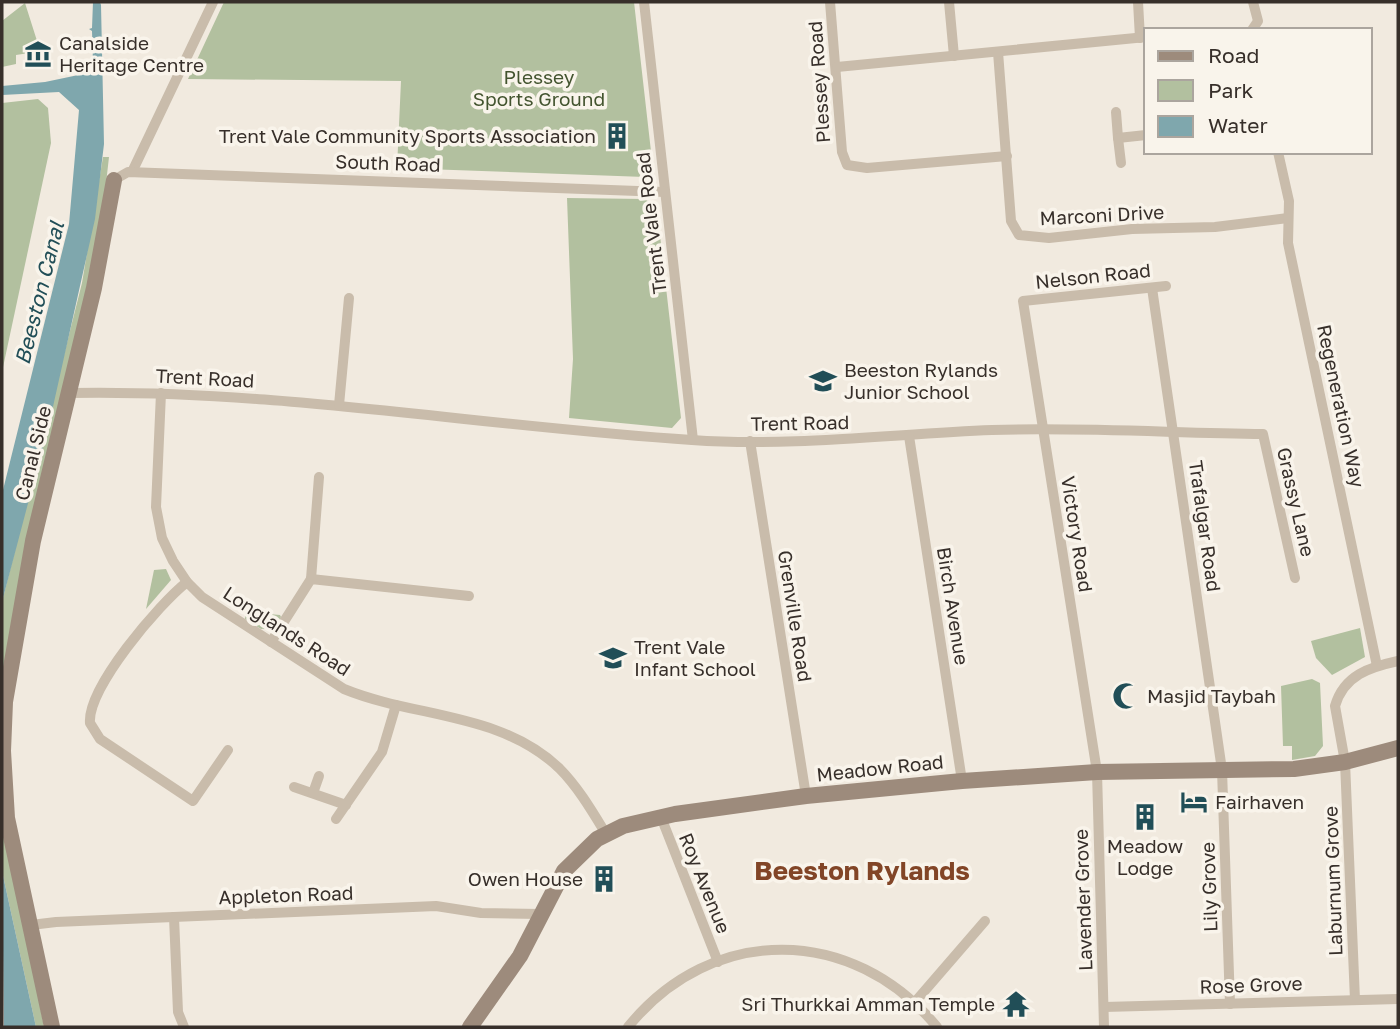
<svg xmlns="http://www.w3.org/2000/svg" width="1400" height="1029" font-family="'Golos Text',sans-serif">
<rect width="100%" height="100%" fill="#f1eadf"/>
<g fill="#b2c09f">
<path d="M224,2H634L653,169L645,177L397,168L401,81L188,79Z"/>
<path d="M25,3L38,44L28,45L29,53L16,55V64L2,67V21Z"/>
<path d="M38,99L48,108L51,143L2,372V103Z"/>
<path d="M103,157H109L103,210L2,685V602L82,283Z"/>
<path d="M567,198L645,199L657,209L681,418L672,428L569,418L573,359Z"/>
<path d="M166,569L171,580L146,609L154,570Z"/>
<path d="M246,612L280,615L281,617L275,627L261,629L245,619Z"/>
<path d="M1360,628L1365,657L1332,675L1316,658L1311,641Z"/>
<path d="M1312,679L1320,683L1323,746L1315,756L1292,760V746H1283L1281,686Z"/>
<path d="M2,807L44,1027H36L2,871Z"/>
</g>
<g fill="#7fa7ad">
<path d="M93,2H100L101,5L104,144L95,219L50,420L2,602V494L69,224L79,110L59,92L2,95V86L45,82L88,73L93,63L92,31L89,29L92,28Z"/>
<path d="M2,871L36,1027H4Z"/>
</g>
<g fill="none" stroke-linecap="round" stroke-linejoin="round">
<g stroke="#c9bcab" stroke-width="10">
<path d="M644,2L693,440"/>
<path d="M830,2L842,152L847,165L867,168L1007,156"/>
<path d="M949,2L954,56"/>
<path d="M1138,2L1140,38"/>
<path d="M1252,30L1258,21L1253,2"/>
<path d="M998,52L1011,221L1019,235L1049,238L1132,229L1215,227L1288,218"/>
<path d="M837,67L1146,37"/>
<path d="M1116,112L1118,138L1146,135"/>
<path d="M1118,138L1121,163"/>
<path d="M1278,152L1289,201L1288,243L1377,666"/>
<path d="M132,172L213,2"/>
<path d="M114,180L128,172L665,192"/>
<path d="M1152,288L1222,770L1230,1004"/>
<path d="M69,393C278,389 484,427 692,440C792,447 892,434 992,430C1082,427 1173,433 1263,434L1295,578"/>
<path d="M161,393L156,507L162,538L173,561L187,582L202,597L344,689C415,718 500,712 559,768C578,787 592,811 606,834"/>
<path d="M339,405L349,298"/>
<path d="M909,436L962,781"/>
<path d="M750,441L806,796"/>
<path d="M311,579L319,477"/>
<path d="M187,582C159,604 87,688 90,723L100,739L193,801L228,750"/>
<path d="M271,642L311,579L469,596"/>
<path d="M294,787L346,805"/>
<path d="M313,793L319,776"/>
<path d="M661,817L718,962"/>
<path d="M336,819L382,752L396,705"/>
<path d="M174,917L178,1012L184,1027"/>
<path d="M31,925L56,922L436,906L481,913L541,914"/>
<path d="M1355,1000L1345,762L1335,706C1344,675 1370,667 1398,661"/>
<path d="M915,1002L985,921"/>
<path d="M1104,1007L1398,999"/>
<path d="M628,1027C712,923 853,925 937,1027"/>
<path d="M1104,1027L1097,772L1023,301L1166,286"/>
</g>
<g stroke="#9d8b7c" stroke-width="16">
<path d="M52,1027L7,818L3,751L5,702L33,541L94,288L114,180"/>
<path d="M470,1027L520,956L564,871L597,839L623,826L675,814L806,796L962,781L1097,772L1294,769L1345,762L1398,748"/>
</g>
</g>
<defs>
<symbol id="museum-bare" viewBox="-9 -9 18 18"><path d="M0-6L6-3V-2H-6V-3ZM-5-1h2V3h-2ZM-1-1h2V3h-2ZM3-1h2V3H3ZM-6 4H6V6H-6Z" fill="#214e57" stroke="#f9f4eb" stroke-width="2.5" paint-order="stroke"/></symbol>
<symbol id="building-bare" viewBox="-9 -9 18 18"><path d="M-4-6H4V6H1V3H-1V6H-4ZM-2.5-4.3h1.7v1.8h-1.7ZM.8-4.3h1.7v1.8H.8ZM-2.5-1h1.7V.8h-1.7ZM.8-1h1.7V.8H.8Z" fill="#214e57" stroke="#f9f4eb" stroke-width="2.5" paint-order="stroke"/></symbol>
<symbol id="school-bare" viewBox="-9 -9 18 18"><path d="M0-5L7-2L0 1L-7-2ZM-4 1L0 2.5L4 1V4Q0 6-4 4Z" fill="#214e57" stroke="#f9f4eb" stroke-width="2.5" paint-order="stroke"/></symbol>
<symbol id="mosque-bare" viewBox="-9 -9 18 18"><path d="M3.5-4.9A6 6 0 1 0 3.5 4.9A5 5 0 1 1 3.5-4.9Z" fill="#214e57" stroke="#f9f4eb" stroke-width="2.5" paint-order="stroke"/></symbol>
<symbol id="hotel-bare" viewBox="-9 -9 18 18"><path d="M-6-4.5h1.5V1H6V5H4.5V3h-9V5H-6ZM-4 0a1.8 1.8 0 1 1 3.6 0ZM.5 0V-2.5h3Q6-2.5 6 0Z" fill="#214e57" stroke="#f9f4eb" stroke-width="2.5" paint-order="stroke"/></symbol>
<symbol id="temple-bare" viewBox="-9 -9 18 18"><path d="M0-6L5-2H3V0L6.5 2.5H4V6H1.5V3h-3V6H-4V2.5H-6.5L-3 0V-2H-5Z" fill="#214e57" stroke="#f9f4eb" stroke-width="2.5" paint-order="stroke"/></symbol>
</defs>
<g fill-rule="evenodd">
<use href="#museum-bare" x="19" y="35" width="38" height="38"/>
<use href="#building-bare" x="598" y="117" width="38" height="38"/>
<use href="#school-bare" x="804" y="362" width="38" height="38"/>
<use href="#school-bare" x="594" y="639" width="38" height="38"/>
<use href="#mosque-bare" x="1107" y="677" width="38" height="38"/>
<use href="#hotel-bare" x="1175" y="783" width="38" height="38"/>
<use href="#building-bare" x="1126" y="798" width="38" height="38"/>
<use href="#building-bare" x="585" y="860" width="38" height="38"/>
<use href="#temple-bare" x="997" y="985" width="38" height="38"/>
</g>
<g text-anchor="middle" stroke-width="7" stroke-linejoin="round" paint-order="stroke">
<g font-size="19" fill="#372f2a" stroke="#f9f4eb" text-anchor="start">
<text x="59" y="50">Canalside<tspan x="59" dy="22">Heritage Centre</tspan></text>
<text x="596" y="143" text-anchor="end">Trent Vale Community Sports Association</text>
<text x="844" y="377">Beeston Rylands<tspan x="844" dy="22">Junior School</tspan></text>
<text x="634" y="654">Trent Vale<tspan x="634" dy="22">Infant School</tspan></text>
<text x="1147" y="703">Masjid Taybah</text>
<text x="1215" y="809">Fairhaven</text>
<text x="1145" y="853" text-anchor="middle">Meadow<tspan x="1145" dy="22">Lodge</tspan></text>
<text x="583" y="886" text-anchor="end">Owen House</text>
<text x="995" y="1011" text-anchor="end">Sri Thurkkai Amman Temple</text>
</g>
<g font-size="19" fill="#43542f" stroke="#f9f4eb">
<text x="539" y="84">Plessey<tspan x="539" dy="22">Sports Ground</tspan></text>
</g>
<g font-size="19" fill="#372f2a" stroke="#f9f4eb">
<text transform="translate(819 82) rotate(-94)" y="7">Plessey Road</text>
<text transform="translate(388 163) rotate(2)" y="7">South Road</text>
<text transform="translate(1102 215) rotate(-3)" y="7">Marconi Drive</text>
<text transform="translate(651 223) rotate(-97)" y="7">Trent Vale Road</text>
<text transform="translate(1093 276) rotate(-6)" y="7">Nelson Road</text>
<text transform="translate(205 378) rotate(3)" y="7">Trent Road</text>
<text transform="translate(1341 406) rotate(78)" y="7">Regeneration Way</text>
<text transform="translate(800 423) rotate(-1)" y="7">Trent Road</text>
<text transform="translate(33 453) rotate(-76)" y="7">Canal Side</text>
<text transform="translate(1296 502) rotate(77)" y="7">Grassy Lane</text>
<text transform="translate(1205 526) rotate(82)" y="7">Trafalgar Road</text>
<text transform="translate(1077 534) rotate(81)" y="7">Victory Road</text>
<text transform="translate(953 606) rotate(81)" y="7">Birch Avenue</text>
<text transform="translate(795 616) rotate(81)" y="7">Grenville Road</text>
<text transform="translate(287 631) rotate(33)" y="7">Longlands Road</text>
<text transform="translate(880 768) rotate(-6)" y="7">Meadow Road</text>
<text transform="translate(1333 881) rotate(-92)" y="7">Laburnum Grove</text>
<text transform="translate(705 883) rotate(68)" y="7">Roy Avenue</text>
<text transform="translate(1209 887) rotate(-92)" y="7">Lily Grove</text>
<text transform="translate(286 895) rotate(-2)" y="7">Appleton Road</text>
<text transform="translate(1083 900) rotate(-92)" y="7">Lavender Grove</text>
<text transform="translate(1251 985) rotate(-2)" y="7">Rose Grove</text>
</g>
<g font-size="21" font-style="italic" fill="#214e57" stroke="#f9f4eb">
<text transform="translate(40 293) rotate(-76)" y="7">Beeston Canal</text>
</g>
<g font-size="26" font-weight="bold" fill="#824527" stroke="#f9f4eb">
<text x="862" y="880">Beeston Rylands</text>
</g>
</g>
<rect width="1400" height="1029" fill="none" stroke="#372f2a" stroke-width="7"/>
<rect x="1144" y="28" width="228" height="126" fill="#f9f4eb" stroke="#aba59e" stroke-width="2"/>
<rect x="1158" y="51" width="35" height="10" fill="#9d8b7c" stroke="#aba59e" stroke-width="2"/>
<text x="1208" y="63" font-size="21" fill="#372f2a">Road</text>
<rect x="1158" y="80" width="35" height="21" fill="#b2c09f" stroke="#aba59e" stroke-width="2"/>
<text x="1208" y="98" font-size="21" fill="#372f2a">Park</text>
<rect x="1158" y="116" width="35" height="21" fill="#7fa7ad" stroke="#aba59e" stroke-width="2"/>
<text x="1208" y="133" font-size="21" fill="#372f2a">Water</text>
</svg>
